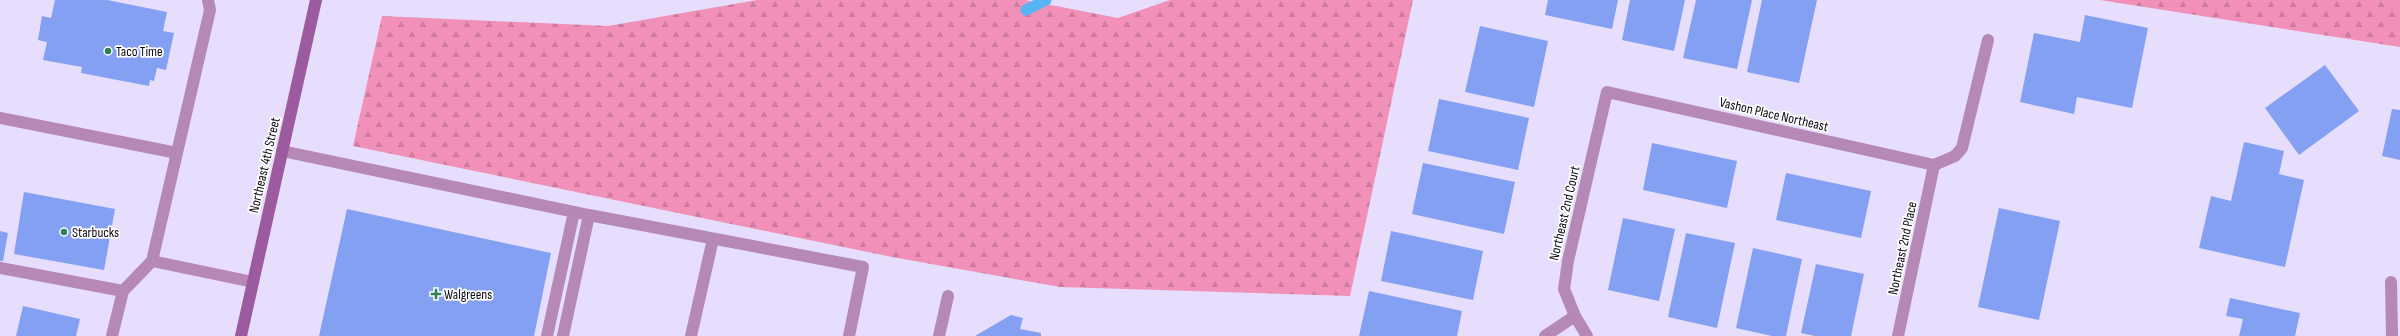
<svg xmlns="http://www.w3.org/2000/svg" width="2400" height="336" font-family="'Sofia Sans Condensed',sans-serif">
<defs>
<pattern id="forest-firs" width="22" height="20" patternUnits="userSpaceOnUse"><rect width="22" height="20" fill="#f190b9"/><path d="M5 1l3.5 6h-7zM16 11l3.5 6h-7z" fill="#cd7b9e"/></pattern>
</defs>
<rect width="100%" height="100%" fill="#e6defc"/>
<g fill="url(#forest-firs)">
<path d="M757,0H1025L1118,18L1170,0H1413L1350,296L1060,287L892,257L353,146L382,16L608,26Z"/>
<path d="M2100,0H2400V47Z"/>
</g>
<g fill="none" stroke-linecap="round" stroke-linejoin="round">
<path stroke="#58b5f4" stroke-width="11" d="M1026,10L1046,0"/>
</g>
<g fill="#84a0f3">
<path d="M55,0H107L167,12L163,31L174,33L166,70L157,68L154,81L150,80L149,86L81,73L82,67L43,60L47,42L38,40L42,16L51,18Z"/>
<path d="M1548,0H1618L1612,29L1545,15Z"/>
<path d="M1630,0H1685L1674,51L1622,40Z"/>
<path d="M1696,0H1752L1737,69L1683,58Z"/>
<path d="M1762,0H1817L1799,83L1747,72Z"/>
<path d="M2085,15L2148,28L2132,108L2077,97L2074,114L2020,102L2034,33L2080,42Z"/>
<path d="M1480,26L1548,41L1534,107L1465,92Z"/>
<path d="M2325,65L2359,111L2299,155L2265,108Z"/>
<path d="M1439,99L1529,118L1518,170L1428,151Z"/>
<path d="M2392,109L2400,110V160L2382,156Z"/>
<path d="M2244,142L2284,151L2279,174L2304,180L2285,267L2199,248L2211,196L2231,201Z"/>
<path d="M1652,143L1737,161L1727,208L1643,190Z"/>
<path d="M1423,163L1515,182L1504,234L1412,214Z"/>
<path d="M1786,173L1871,191L1861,238L1776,220Z"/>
<path d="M24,192L115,209L104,270L14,254Z"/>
<path d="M1999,208L2060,221L2039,320L1978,307Z"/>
<path d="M347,209L551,253L534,336H319Z"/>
<path d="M1623,218L1675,229L1659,301L1608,290Z"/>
<path d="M0,231L8,233L3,261H0Z"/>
<path d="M1391,231L1483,251L1473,300L1381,281Z"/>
<path d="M1686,233L1735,243L1717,328L1668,317Z"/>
<path d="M1753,248L1802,259L1786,336H1772L1736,328Z"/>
<path d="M1816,264L1864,274L1851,336H1815L1801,333Z"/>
<path d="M1369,291L1462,311L1457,336H1359Z"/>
<path d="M2230,298L2300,313L2295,336H2239L2243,319L2226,316Z"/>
<path d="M23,306L80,319L76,336H16Z"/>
<path d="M1011,315L1023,318L1020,329L1041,333V336H975Z"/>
</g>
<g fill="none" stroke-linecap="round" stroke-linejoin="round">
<g stroke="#b588b6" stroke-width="12">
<path d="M0,118L177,153"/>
<path d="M282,151L589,215L563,336"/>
<path d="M1934,165L1955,156L1962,148L1988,40"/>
<path d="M589,215L863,267L849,336"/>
<path d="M152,261L253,282"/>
<path d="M0,268L123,291"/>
<path d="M112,336L123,291L152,261L210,10L208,0"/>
<path d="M547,336L574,212"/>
<path d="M691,336L713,239"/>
<path d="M939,336L948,296"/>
<path d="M1545,336L1575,316"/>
</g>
<g stroke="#b588b6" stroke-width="12">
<path d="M2391,282L2392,336"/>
<path d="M1587,336L1575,316L1564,289L1568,261L1607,92L1934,165L1898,336"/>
</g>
<path stroke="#9c5a9f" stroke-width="12" d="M241,336L316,0"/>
</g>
<g fill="#2d8154" stroke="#fff" stroke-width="1.5">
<circle cx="108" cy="51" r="4"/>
<circle cx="64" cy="232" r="4"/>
<path d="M434 288h4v4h4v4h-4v4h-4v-4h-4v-4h4z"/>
</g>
<g text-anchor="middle" stroke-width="3.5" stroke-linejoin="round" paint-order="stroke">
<g font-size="14" fill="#0d0a14" stroke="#fff" text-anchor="start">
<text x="116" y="56">Taco Time</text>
<text x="72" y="237">Starbucks</text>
<text x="444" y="299">Walgreens</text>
</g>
<g font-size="14" fill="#0d0a14" stroke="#fff">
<text transform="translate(1774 114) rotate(13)" y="5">Vashon Place Northeast</text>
<text transform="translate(264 165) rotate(-77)" y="5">Northeast 4th Street</text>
<text transform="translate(1564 213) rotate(-77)" y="5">Northeast 2nd Court</text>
<text transform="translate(1902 248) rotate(-78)" y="5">Northeast 2nd Place</text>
</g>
</g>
</svg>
